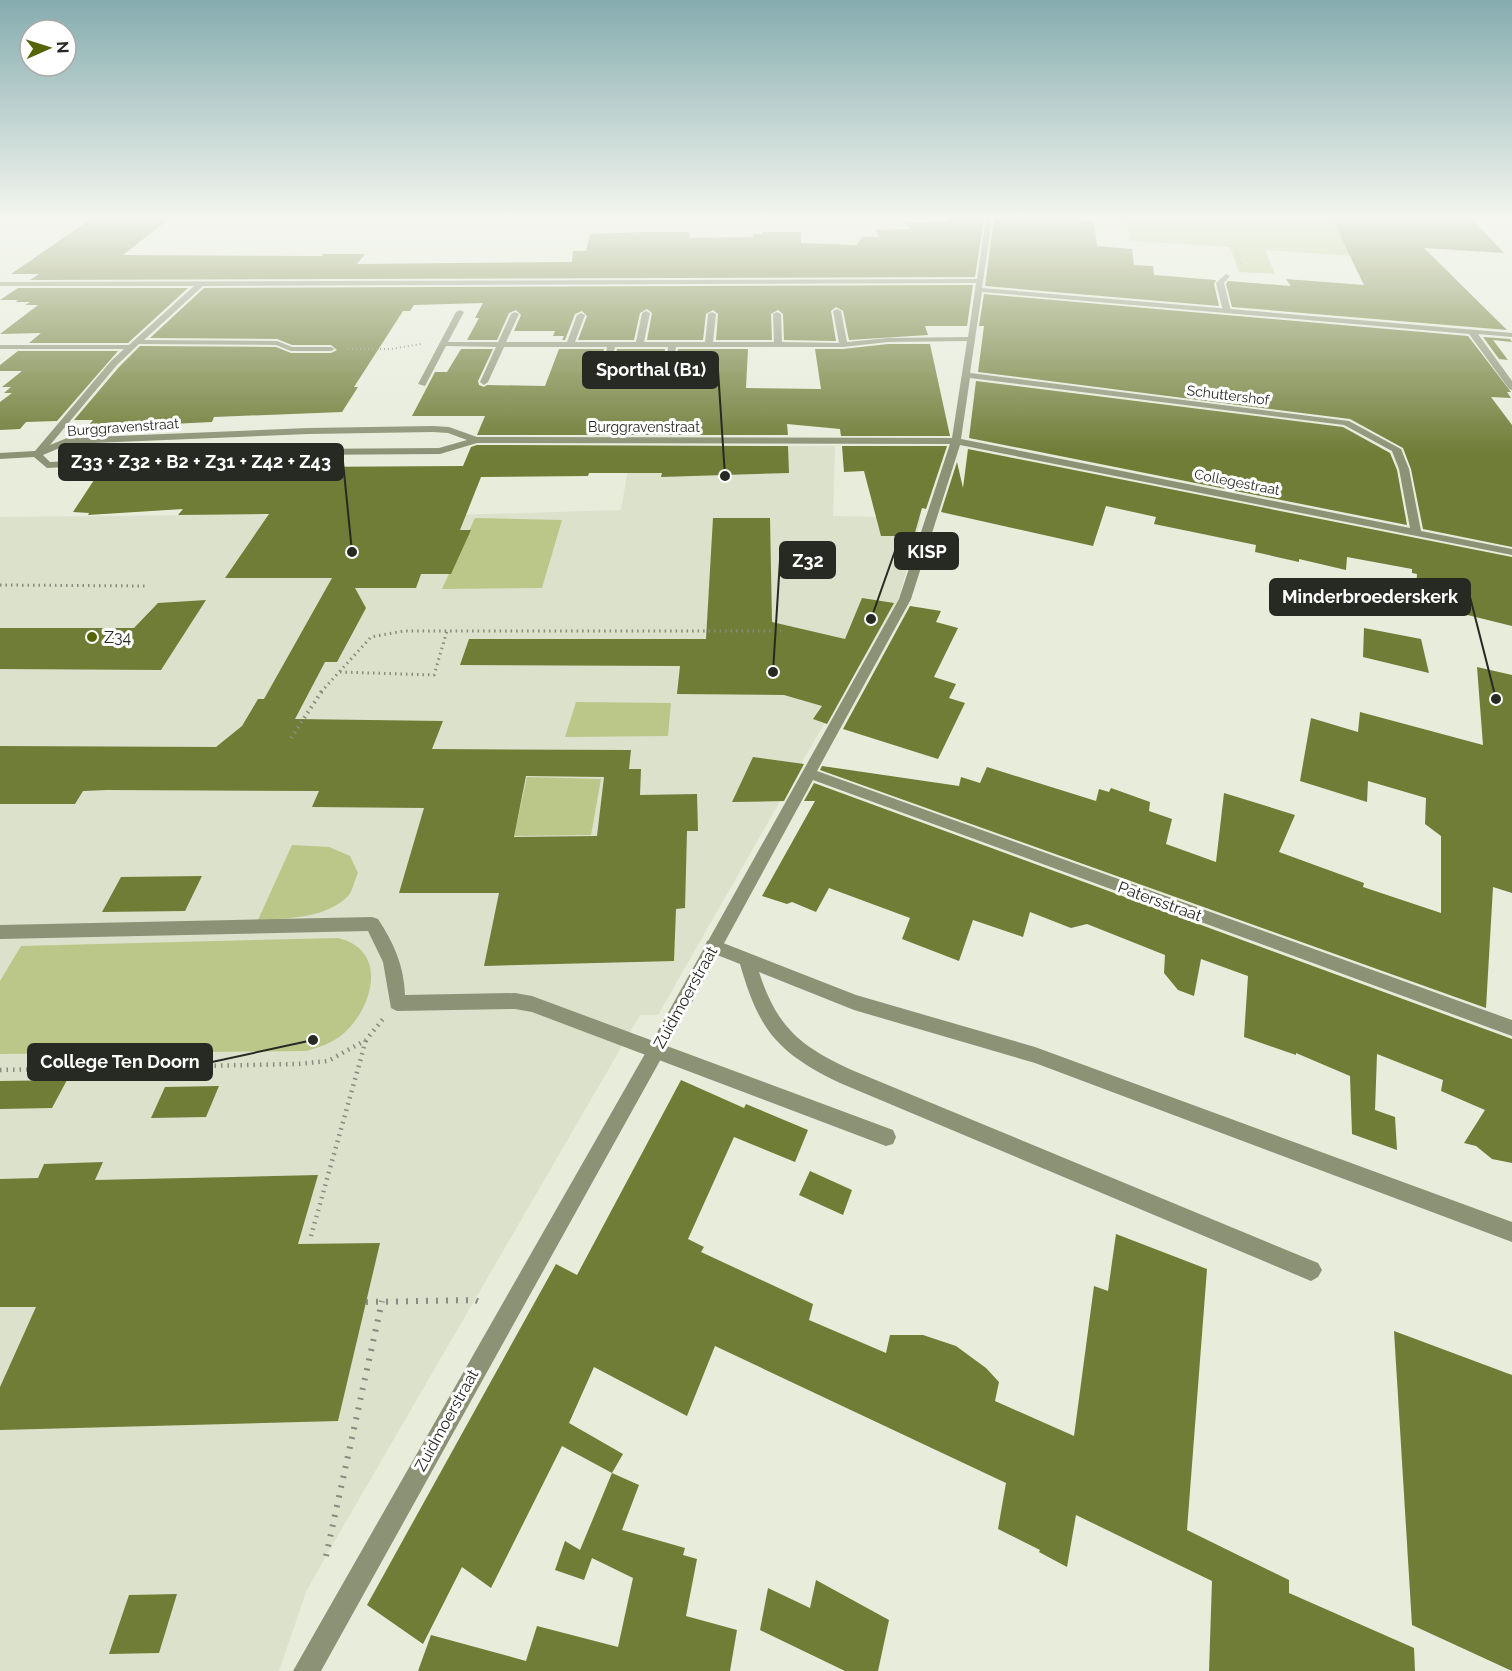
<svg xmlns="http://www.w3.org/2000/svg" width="1512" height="1671" font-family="Raleway,sans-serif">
<rect width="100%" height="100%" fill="#e7ecdb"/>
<path fill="#dbe1ca" d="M632,446H835L833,516L921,518L899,598L816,738L658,1015H640L326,1556L306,1592L279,1671H0V517L220,515L421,516L621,510Z"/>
<g fill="#bac789">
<path d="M1126,219H1338L1367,257L1265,250L1275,274L1239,272L1230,247L1130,241Z"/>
<path d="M475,518L562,520L542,588L442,589Z"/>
<path d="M576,702L671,703L668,736L565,737Z"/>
<path d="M527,777L601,779L591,835L514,836Z"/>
<path d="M292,845L329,847L350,856L358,873C355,879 353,889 349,895C326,919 289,918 258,920Z"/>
<path d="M338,938C389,950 373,1008 343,1034C332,1043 320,1047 306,1051L0,1054V981L21,946Z"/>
</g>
<g fill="#6f7d37" fill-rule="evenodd">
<path d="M91,219H169L123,255L322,256L323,254H365L357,264L572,262L573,251H586L590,234L643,232H690L689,238L753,237V234H762V232H801V243L857,245L862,237H879L876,230L910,229L906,223L948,222L947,219H984L975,277L30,280L39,274H11Z"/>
<path d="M994,219H1082V221L1094,222L1097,246L1132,249L1134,265L1153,266L1154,275L1216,280L1214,284L1219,306L985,286Z"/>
<path d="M1332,219H1472L1504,253L1424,248L1507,330L1232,307L1226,284L1228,281L1291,286L1286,279L1364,285Z"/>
<path d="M973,285L967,326H925L928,335L849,340L843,311L836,307L831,311L836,341L784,340L783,314L778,310L771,314L772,340H716L718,314L713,310L706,314L703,340H647L652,313L647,309L640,313L634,340H578L587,316L582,311L575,314L565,340H562L564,336H553L555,331H514L521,315L516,310L509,313L497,340H467L479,318H475L483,303L414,305L410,311H403L354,387H358L342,412L214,417L212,422L87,428L93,420H74L119,367L140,346L276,347L291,353H331L337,350L331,345H292L277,339L150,338L204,288Z"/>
<path d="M18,288H188L128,343H29L41,333L0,334L38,305H25L30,302H16L18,300H0Z"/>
<path d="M984,294L1468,336L1511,392H1507L1511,398L1491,397L1512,425V547L1423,529L1411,469L1403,448L1350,419L978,372L984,326H979Z"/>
<path d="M1483,337L1510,339L1512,342L1493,340L1508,360L1499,359Z"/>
<path d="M888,344H930L950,436H841L840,429L787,424L788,435H477L485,416H412L435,372H447L461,349H493L478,381L479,385L484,387L487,385L545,386L559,349H604L598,380L604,385L610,380L617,349H665L661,382L667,387L673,382L678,349H748L746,388L821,389L815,349H843Z"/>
<path d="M18,351H118L57,421L26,422L20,429L0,430V402L12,393H4L11,387H2L22,371H0V365Z"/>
<path d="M976,381L1343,427L1390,453L1397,470L1407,525L969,438Z"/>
<path d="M477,445L788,446L789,473L661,477L662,473H589L588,476L481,477L460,530H471L451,574H421L416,588H355L366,608L337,662H325L295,719L443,721L432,749L631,750L629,769H641L640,795L697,794L698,831H687L685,908L676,909L674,961L484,966L499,893H399L424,808L312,807L319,791L107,790L83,791L75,804H0V746L216,747L242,726L258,699H264L332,578H225L269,514L178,515L183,509L88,515L89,513L73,512L94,480L292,469L294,467L463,466L471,447ZM526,776L604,777L597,836L514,837Z"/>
<path d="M842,446H947L926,509L922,508L914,536H881L864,471L844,472Z"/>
<path d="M968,449L1512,557V626L1415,602L1417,574L1412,573V569L1347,557L1346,570L1299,559V562L1255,552L1256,545L1154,524L1156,517L1106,506L1093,546L941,512L957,462L963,488Z"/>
<path d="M713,518H770L772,622L845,639L862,598L894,603L827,724L813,719L822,706L784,695L677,694L680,666L460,665L469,639H706Z"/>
<path d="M206,600L161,670L0,669V628H134L158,603Z"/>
<path d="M910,606L941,611L936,622L958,628L934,677L956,684L949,698L965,703L938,759L843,729Z"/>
<path d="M1364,628L1421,639L1429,673L1363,657Z"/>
<path d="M1477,667L1512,675V893L1493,887L1486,1008L820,770L822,766L959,786L961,777L980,783L987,767L1096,801L1099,789L1109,792L1111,788L1150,802L1149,811L1172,819L1166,844L1216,862L1224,793L1295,815L1279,852L1364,883L1363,887L1441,913V836L1425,824L1426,798L1368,781L1367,802L1300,781L1311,718L1358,732L1360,712L1483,745Z"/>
<path d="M753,757L804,764L784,801L732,802Z"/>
<path d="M814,783L1512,1039V1163L1492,1159L1476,1146L1464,1143L1485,1110L1441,1091L1443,1080L1377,1054L1375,1110L1395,1117L1397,1150L1352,1134L1350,1076L1296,1053V1055L1244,1037L1248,976L1201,959L1194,996L1178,990L1164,973L1165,955L1087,924L1071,928L1030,912L1023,937L973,920L959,961L902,939L910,918L829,888L816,912L792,902L787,904L762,896L815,801H804Z"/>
<path d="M202,876L185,911L102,912L121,877Z"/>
<path d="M67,1080L52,1108L0,1109V1081Z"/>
<path d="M681,1080L744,1108L746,1104L808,1130L795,1162L734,1137L688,1239L704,1247L701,1252L813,1304L809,1320L886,1353L890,1335H923L956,1346L986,1368L999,1382L995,1401L1074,1436L1094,1286L1108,1291L1116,1234L1207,1269L1187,1530L1289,1580V1593L1414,1648L1415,1671H1209L1212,1581L1076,1515L1067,1567L1039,1552L1040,1550L998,1529L1006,1483L715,1346L687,1416L594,1367L569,1423L623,1454L612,1473L562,1446L491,1588L462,1567L423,1644L367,1605L556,1264L577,1275Z"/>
<path d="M219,1086L206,1117L151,1118L165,1087Z"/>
<path d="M103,1162L95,1180L318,1175L298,1244L380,1243L338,1421L0,1430V1387L36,1307H0V1179L38,1178L44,1164Z"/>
<path d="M810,1171L852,1190L843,1215L799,1195Z"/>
<path d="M1394,1331L1512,1375V1671L1412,1625Z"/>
<path d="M612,1473L639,1485L622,1530L685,1548L683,1555L697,1559L686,1616L737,1630L730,1671H418L431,1635L526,1661L537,1626L618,1647L633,1578L592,1558L584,1580L555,1570L565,1541L580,1550Z"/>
<path d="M816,1580L889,1620L878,1671H845L760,1630L768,1588L810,1608Z"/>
<path d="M177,1594L159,1653L109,1654L129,1595Z"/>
</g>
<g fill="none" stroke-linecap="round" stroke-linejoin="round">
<path stroke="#888b80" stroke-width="1.5" stroke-dasharray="1 2" stroke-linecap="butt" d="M1235,249L1241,265"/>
<path stroke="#888b80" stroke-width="2" stroke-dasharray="1 3" stroke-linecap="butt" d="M348,349H391L421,344"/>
<g stroke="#888b80" stroke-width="3" stroke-dasharray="1.5 4" stroke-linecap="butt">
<path d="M0,585L148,586"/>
<path d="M340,672L434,675L447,631"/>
<path d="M321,692L371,637L403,631H781"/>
</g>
<path stroke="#888b80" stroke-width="4" stroke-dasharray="1.5 4.5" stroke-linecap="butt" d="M291,738L322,691"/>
<g stroke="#888b80" stroke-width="4.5" stroke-dasharray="1.5 5" stroke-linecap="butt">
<path d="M0,1070L298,1064L328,1061L366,1040L383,1019"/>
<path d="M311,1236L366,1040"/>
</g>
<g stroke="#888b80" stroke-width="6" stroke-dasharray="2 8" stroke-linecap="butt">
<path d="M366,1302L475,1300L484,1304"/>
<path d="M326,1556L382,1301"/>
</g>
<g fill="#8b9275" fill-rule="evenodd">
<path d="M1226,274L1230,276L1224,283L1231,311L1227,313L1223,311L1216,283Z"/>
<path d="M372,917L378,919C394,943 404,966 405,995L515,993L532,996L893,1130L896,1137L893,1144L886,1146L532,1012L515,1009L397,1011L391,1008L383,962L368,931L0,939V925Z"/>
<path d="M713,939L856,995L1035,1047L1512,1222V1242L1035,1063L854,1010L759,972C777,1028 801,1047 854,1071L1318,1263L1322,1270L1318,1277L1311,1281L840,1083C778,1053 759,1031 740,964L707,951L705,946L707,941Z"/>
</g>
<path fill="#8b9275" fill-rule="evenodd" d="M986,219H992L982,288L1512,333V337L1478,334L1512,381V390L1509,389L1469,334L982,292L970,373L1349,421L1401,449L1409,469L1421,531L1512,549V555L960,445L911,599L817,771L1512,1020V1036L813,780L662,1057L321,1671H293L650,1045L899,599L950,444L477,443L440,454L297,455L47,468L34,457L0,459V453L35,451L111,361L124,349H0V345H129L194,286H0V282L977,279ZM976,283L968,337L888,338L847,342L841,311L837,309L833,311L839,343L782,342L781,314L777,312L773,314L774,342H713L716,314L712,312L708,314L705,342H644L650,313L646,311L642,313L636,342H575L585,315L581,313L577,315L567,342H506L519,314L515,312L511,314L498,342H448L464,312L460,310L456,312L418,384L425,386L446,346L496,347L480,382L484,385L488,382L504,347H607L600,380L604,383L608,380L615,347H668L663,382L667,385L671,382L676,347H843L888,342L967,341L952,438L477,437L449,427L433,426L308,428L67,438L50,445L117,365L139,344L276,345L291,351H331L335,349L331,347H292L277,341L144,340L203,286ZM970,378L1344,425L1392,451L1399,469L1410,528L961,439ZM433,432L448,433L467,440L439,448L297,449L50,462L43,455L69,444L308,434Z"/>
</g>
<linearGradient id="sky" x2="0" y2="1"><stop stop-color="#85acaf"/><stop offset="0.48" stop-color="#f4f6ef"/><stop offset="1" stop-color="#f4f6ef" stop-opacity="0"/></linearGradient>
<rect width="1512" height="453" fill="url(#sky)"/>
<circle fill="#566407" stroke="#fff" stroke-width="2" cx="92" cy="637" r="6"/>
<g text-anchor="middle" stroke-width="6" stroke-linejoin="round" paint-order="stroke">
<g font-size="14" fill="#272923" stroke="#fff">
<text transform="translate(1228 395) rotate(7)" y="5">Schuttershof</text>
<text transform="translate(123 427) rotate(-4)" y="5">Burggravenstraat</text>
<text x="644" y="432">Burggravenstraat</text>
<text transform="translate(1237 482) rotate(11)" y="5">Collegestraat</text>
</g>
<g font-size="16" fill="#272923" stroke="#fff" text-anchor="start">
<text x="104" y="643">Z34</text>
</g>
<g font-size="16" fill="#272923" stroke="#fff">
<text transform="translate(1160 901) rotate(20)" y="6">Patersstraat</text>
<text transform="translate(685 997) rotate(-61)" y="6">Zuidmoerstraat</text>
<text transform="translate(446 1420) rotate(-61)" y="6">Zuidmoerstraat</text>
</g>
</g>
<path fill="none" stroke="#272923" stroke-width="2" d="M725 476L718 370M352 552L343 462M871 619L895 551M773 672L780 560M1496 699L1470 597M313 1040L212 1062"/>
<g fill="#272923" stroke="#fff" stroke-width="2">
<circle cx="725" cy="476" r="6"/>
<circle cx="352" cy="552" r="6"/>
<circle cx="871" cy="619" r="6"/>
<circle cx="773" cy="672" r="6"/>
<circle cx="1496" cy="699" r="6"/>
<circle cx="313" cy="1040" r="6"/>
</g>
<g fill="#272923" stroke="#272923" stroke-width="2">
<rect x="583" y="352" width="135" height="36" rx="6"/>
<rect x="59" y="444" width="284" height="36" rx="6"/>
<rect x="895" y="533" width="63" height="36" rx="6"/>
<rect x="780" y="542" width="55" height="36" rx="6"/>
<rect x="1270" y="579" width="200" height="36" rx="6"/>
<rect x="28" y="1044" width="184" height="36" rx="6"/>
</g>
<g font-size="18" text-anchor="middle" font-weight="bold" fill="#fff">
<text x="651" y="376">Sporthal (B1)</text>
<text x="201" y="468">Z33 + Z32 + B2 + Z31 + Z42 + Z43</text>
<text x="927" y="558">KISP</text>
<text x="808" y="567">Z32</text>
<text x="1370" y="603">Minderbroederskerk</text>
<text x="120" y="1068">College Ten Doorn</text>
</g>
<g transform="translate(48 48) rotate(87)"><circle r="28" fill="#ffffff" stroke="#a9a9a7" stroke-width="1.5"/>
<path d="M0-4.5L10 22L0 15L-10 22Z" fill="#566407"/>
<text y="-9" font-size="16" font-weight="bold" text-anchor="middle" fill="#272923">N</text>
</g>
</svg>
